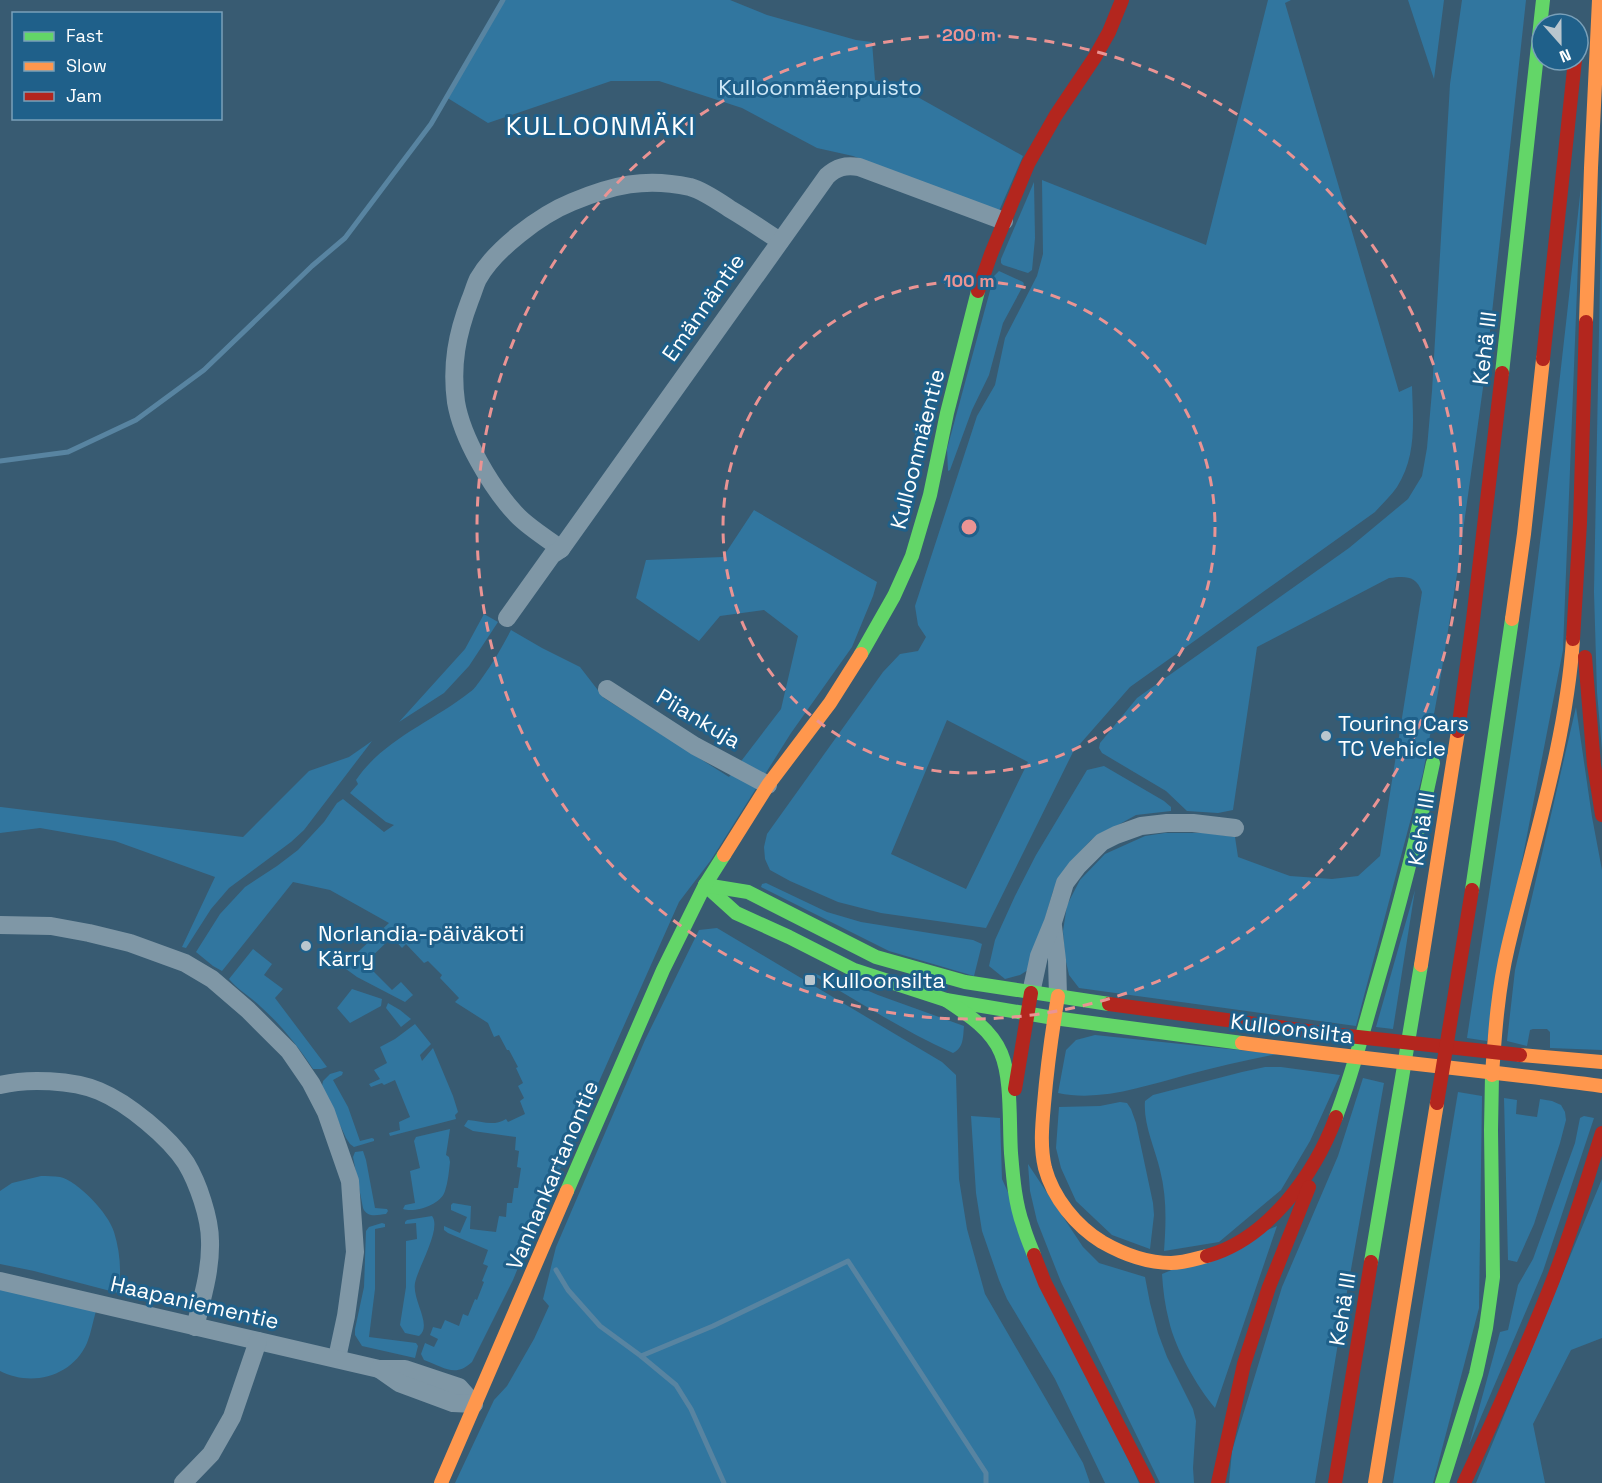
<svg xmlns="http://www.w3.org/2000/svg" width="1602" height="1483" font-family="'Space Grotesk',sans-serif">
<rect width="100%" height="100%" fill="#385b72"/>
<g fill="#31769f" fill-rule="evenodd">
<path d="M503,0H730L767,15L856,40L872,42L875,80L898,86L1023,156L999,211L853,156L817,148L742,108L659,81H611L488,123L446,97Z"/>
<path d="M1268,0H1291L1285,3L1399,392L1412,386C1413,421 1417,456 1397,487C1391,496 1382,504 1375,512L1130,687L1073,752L986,928L881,913L838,902L790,881L770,870L765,859L764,847L767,834L883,672L900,654L918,651L926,637L918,625L915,606L977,416L995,385L1005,338L1037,276L1043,254L1042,180L1206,245ZM947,720L1028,762L966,889L891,854Z"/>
<path d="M1408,0H1444L1434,79L1409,3Z"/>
<path d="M1462,0H1526L1487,359L1457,574L1439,687L1423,773L1356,1026L1079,988L1069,975L1065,957L1063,931L1067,905L1080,880L1105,854L1145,836L1165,833H1208L1235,837L1238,857L1290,876L1332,879L1358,876L1380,856L1422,592C1416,575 1405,576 1389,578L1257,647L1233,810L1218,813L1187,811L1166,791L1102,753L1099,748L1100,743L1137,698L1349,548L1408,499L1422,476L1427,448L1432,391L1450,84Z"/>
<path d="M1602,176V751L1597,692L1594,592Z"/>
<path d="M1034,182L1035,238L1032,270L1028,273L1003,265L1001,263V259Z"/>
<path d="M1581,186L1563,650L1487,1041L1467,1038C1487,904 1509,770 1528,635C1548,486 1565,336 1581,186Z"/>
<path d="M999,271L1023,282L1024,284L1003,323L989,375L972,410L950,470L948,471L947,449L994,276Z"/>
<path d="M922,421H928L934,425L930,440C923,443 918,441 915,434L916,425Z"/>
<path d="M754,510L877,582L873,596L852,647L791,733L711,860L679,902L540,1214L513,1280L472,1362C455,1378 444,1367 424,1360L421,1354L425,1343L434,1347L438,1339L430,1335L433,1327L441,1329L445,1320L459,1326L463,1314L468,1316L475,1299L477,1300L484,1282L482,1281L488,1266L483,1264L488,1250L448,1233L444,1230V1226L460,1233L467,1217L451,1210V1205L453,1203L471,1206L470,1229L496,1232L499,1216L506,1217L507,1203H512L514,1188H518L521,1168L517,1167L519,1151L515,1150L516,1137L473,1131L464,1126L468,1120C482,1121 493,1127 506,1119L508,1122L525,1114L520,1101L524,1098L518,1086L523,1083L516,1068L518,1067L509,1050H507L499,1035L494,1037L488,1023L455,1002L459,998L440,978L442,975L428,961L424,963L406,944L402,948L392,937L365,963L392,990L401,982L413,995L405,1002L357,977L346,969L345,964L389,923L330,890L293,882L222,971L213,966L196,952L220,914L245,887L277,866L298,850L324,822L337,803L343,799L384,832L394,825L386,822L350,793L358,784L356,780C384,739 432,722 470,692C475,689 478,683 482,678C493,663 502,647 511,630L542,648L580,667L604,698L729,777L781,709L798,636L764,610L720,616L699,641L636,598L646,560L723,557Z"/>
<path d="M484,614L498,622L469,666L444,693L399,722L465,649Z"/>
<path d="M1576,707L1592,817L1602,870V1050L1550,1048V1032L1547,1029H1533L1530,1030L1527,1046L1507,1041L1515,970Z"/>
<path d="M372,741L304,830L291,842L229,888L211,909L186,948L182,947L215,877L115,841L40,828L0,833V807H1L243,837L309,771L349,757Z"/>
<path d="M1104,766L1164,801L1171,807V811L1136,815L1091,840L1067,866L1053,891L1035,953L1028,970L1020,975L1005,979L989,966L995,940L1015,896L1036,855L1087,770Z"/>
<path d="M766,883L827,912L861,922L973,940L982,944L974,976L889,951L761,887L762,884Z"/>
<path d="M1415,890L1393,1029L1376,1027Z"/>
<path d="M717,928L942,1062L956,1075L959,1179L967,1229L985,1294L1083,1463L1090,1483H455L494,1400L507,1386L534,1339L549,1306L543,1299L556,1247L645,1040L699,930Z"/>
<path d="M253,949L272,964L264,975L283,989L275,998L327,1067L321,1069H313C298,1046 281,1025 261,1007C251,997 238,990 229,979Z"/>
<path d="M814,973L827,979L829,974L878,995L964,1026C963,1036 964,1048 953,1053C904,1031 859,1002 813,975Z"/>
<path d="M352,989L382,999L381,1006L350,1023L337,1008Z"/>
<path d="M388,1003L400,1010L411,1019L401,1027L386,1008Z"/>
<path d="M415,1024L431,1044L420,1055L422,1061L433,1048L453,1096L458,1112L455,1115L456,1119L390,1136L389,1133L400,1130L399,1122L410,1117L395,1080L384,1085L382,1083L371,1087L369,1084L380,1079L374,1070L387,1063L380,1047L395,1039Z"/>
<path d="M1095,1035L1277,1054C1247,1060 1216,1067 1186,1075C1145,1086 1100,1102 1058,1093L1066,1050L1076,1040Z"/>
<path d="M1265,1067H1281L1340,1075L1310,1141L1281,1190L1219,1242L1164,1251C1166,1224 1167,1197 1160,1170C1155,1148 1143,1124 1145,1101L1153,1095L1242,1072Z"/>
<path d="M340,1071L343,1072L342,1075L333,1080L348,1107L360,1141L372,1138L374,1139V1141L354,1147L350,1144L346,1138L322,1086L323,1081L330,1074Z"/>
<path d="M1363,1078L1384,1083L1339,1337L1315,1483H1229L1232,1451L1282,1287L1338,1156Z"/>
<path d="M1458,1092L1482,1096L1479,1308L1433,1483H1393Z"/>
<path d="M1504,1098L1517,1100L1516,1114L1537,1117L1540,1099L1552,1101L1561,1105L1565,1112L1566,1120L1560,1143L1534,1224L1517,1262L1508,1260Z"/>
<path d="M1120,1102L1127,1103L1131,1109L1136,1123L1153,1203L1154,1215L1150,1249L1112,1235L1076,1201L1061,1168L1056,1148L1059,1107L1100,1106Z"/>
<path d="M971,1116L1000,1118L1002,1179L1139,1483H1105L1055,1379L1007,1299L999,1280L982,1231L976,1193Z"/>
<path d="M1584,1116L1594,1118L1543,1271L1469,1445L1500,1332L1508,1330L1518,1285L1533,1259L1575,1143L1580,1118Z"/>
<path d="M450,1129L446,1155L449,1157L450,1162C449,1171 448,1182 445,1191C441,1205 415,1213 403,1209L405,1205L415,1203L410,1171L420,1168L414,1141L416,1137Z"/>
<path d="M363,1151L366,1160L375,1208L387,1209L388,1211L386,1214C377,1215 367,1218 363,1208L353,1157L355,1152Z"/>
<path d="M1028,1164L1083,1247L1099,1263L1145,1277L1150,1303L1158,1333L1167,1357L1193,1409L1196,1421L1193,1468L1194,1483H1160L1061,1282L1037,1221L1030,1191Z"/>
<path d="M41,1176C47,1176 54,1176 60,1177C78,1181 109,1214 114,1232C120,1251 122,1273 118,1293L34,1271L0,1264V1191L12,1183Z"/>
<path d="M1602,1179V1338L1571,1350L1533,1424L1545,1483H1476Z"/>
<path d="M432,1216C442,1229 418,1267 415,1283C412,1301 433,1325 419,1336L405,1333L400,1325L406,1287V1241L417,1239L416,1223L405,1224V1222L407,1220Z"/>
<path d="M382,1223L385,1224V1227L375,1229V1289L369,1337L416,1343L418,1346L415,1358L362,1346L355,1335V1329L364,1287L366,1231L369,1227Z"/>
<path d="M1277,1226L1215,1408C1197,1387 1175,1348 1169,1321C1165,1306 1163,1290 1162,1274Z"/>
<path d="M0,1289L96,1311C93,1321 91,1333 87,1343C72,1377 31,1387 0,1371Z"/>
</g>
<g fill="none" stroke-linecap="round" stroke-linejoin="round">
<g stroke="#5884a1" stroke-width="5">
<path d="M0,461L68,452L136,420L204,370L312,266L345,238L431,124L503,0"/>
<path d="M556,1270L568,1290L600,1326L641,1356L676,1385L691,1409L724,1483"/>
<path d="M641,1356L713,1326L848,1261L986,1473V1483"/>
</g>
<g stroke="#7f97a6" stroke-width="18">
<path d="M561,549C548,539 526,526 515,513C491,487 462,438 456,402C451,365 457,334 470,300C473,293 475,285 478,279C495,249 540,215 572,202C613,185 645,177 690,187C704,191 718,201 730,209C747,219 763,230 780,241"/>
<path d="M507,618L552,555L561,549L827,176C837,167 845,165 859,167L1004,221"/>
<path d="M607,689L695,746L768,785"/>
<path d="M0,925L51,926L89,933L130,943L185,963L212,979L248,1010L289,1051L311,1083L326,1112L350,1181L355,1252L346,1316L337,1358"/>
<path d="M1053,926L1057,960L1058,996"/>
<path d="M1031,993L1039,956L1053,922L1065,883L1077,867L1102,842L1116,835L1141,826L1167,823H1193L1235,828"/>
<path d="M0,1085C27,1078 73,1080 99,1091C128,1103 169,1137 186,1163C198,1183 210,1218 210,1241C211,1270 202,1299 195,1327"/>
<path d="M0,1281L379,1369H405L459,1387L474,1404"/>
<path d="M379,1369L399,1383L453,1403L474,1404"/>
<path d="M183,1483L211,1454L232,1417L258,1341"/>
</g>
<g stroke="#63d668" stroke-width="14">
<path d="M1502,373L1543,0"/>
<path d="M861,654L894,596L912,556L930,495L947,413L978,291"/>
<path d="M705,885L736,913L789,937L854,970L946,1000L1054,1018L1242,1043"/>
<path d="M705,885L748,892L876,957L965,982L1109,1004"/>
<path d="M1472,890L1512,619"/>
<path d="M946,1000C967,1014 991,1029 1001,1053C1012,1079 1009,1124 1011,1153C1013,1177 1015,1203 1023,1225C1026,1236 1030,1245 1034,1255"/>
<path d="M1336,1117C1352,1075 1363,1032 1375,990C1397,915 1417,839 1433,763"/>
<path d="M567,1191L663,970L705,885L724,855"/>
<path d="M1371,1262L1421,965"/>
<path d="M1442,1483L1476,1374L1486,1328L1493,1277L1491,1130L1492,1075"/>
</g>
<g stroke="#ff974d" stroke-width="14">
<path d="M1586,322L1591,168L1599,0"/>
<path d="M1512,619L1524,534L1543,359"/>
<path d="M724,855L768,785L830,703L861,654"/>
<path d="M1421,965L1458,731"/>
<path d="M1058,996C1052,1032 1047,1068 1044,1104C1042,1126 1040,1147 1045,1168C1053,1198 1076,1226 1102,1242C1123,1254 1147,1263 1171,1263C1183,1263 1195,1259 1207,1256"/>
<path d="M1242,1043C1362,1059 1482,1070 1602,1086"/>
<path d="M1520,1055L1602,1062"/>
<path d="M1492,1075C1495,1032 1498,989 1508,947C1532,845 1566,744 1573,639"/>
<path d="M441,1483L567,1191"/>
<path d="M1375,1483L1437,1103"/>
</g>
<g stroke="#b3261e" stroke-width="14">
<path d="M978,291L991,254L1028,164L1056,115L1095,57L1109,32L1122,0"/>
<path d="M1543,359L1575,60"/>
<path d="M1573,639L1580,523L1586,322"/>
<path d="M1585,657L1594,765L1602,815"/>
<path d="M1458,731L1473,620L1502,373"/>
<path d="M1109,1004L1322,1033L1520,1055"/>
<path d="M1015,1089L1031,993"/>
<path d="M1437,1103L1472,890"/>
<path d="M1034,1255L1045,1283L1148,1483"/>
<path d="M1207,1256C1268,1239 1315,1174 1336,1117"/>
<path d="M1218,1483L1244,1364L1269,1287L1309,1187"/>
<path d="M1335,1483L1371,1262"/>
<path d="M1464,1483C1494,1419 1523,1355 1549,1290C1570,1238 1585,1185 1602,1133"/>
</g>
</g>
<g fill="none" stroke="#ea9494" stroke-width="3" stroke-dasharray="10 8">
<circle cx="969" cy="527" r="246"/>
<circle cx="969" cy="527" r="492"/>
</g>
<g fill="#b9c6ce" stroke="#1f608a" stroke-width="2">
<circle cx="1326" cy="736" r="6"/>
<circle cx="306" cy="946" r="6"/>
<rect x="804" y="974" width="12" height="12" rx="3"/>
</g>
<g text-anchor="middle" stroke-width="6" stroke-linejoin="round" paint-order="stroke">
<g font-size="22" fill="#d0e9f8" stroke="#1f608a">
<text x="820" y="95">Kulloonmäenpuisto</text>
</g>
<g font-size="22" fill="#fff" stroke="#1f608a">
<text transform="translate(703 307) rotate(-55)" y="8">Emännäntie</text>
<text transform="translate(1484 348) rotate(-83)" y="8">Kehä III</text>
<text transform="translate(917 449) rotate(-76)" y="8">Kulloonmäentie</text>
<text transform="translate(699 718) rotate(31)" y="8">Piiankuja</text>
<text transform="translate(1421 829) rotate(-81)" y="8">Kehä III</text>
<text transform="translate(1292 1028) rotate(7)" y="8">Kulloonsilta</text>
<text transform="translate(552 1175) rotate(-67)" y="8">Vanhankartanontie</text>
<text transform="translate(195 1302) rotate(13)" y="8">Haapaniementie</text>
<text transform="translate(1342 1309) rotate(-81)" y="8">Kehä III</text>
</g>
<g font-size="22" fill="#fff" stroke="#1f608a" text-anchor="start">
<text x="1338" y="731">Touring Cars<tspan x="1338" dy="25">TC Vehicle</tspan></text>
<text x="318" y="941">Norlandia-päiväkoti<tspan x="318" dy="25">Kärry</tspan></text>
<text x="822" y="988">Kulloonsilta</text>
</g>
<g font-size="26" letter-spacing="1.5" fill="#fff" stroke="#1f608a">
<text x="601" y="135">KULLOONMÄKI</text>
</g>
</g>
<circle cx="969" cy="527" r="9" fill="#ea9494" stroke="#1f608a" stroke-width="3"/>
<g font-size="18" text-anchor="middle" font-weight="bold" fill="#ea9494" stroke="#1f608a" stroke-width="6" stroke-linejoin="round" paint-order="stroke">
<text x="969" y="41">200 m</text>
<text x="969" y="287">100 m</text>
</g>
<rect x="12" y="12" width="210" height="108" fill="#1f608a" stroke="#79a0b9" stroke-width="1.5"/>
<rect x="24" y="32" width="30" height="9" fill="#63d668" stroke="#79a0b9" stroke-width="1.5"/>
<text x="66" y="42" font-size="18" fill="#ffffff">Fast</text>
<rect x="24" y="62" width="30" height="9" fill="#ff974d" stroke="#79a0b9" stroke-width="1.5"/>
<text x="66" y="72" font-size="18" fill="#ffffff">Slow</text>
<rect x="24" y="92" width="30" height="9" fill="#b3261e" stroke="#79a0b9" stroke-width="1.5"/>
<text x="66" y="102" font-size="18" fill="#ffffff">Jam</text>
<g transform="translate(1560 42) rotate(159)"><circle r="28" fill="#1f608a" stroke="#79a0b9" stroke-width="1.5"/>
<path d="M0-4.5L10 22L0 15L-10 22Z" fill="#b9c6ce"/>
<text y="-9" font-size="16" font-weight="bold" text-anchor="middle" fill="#ffffff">N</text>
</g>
</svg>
